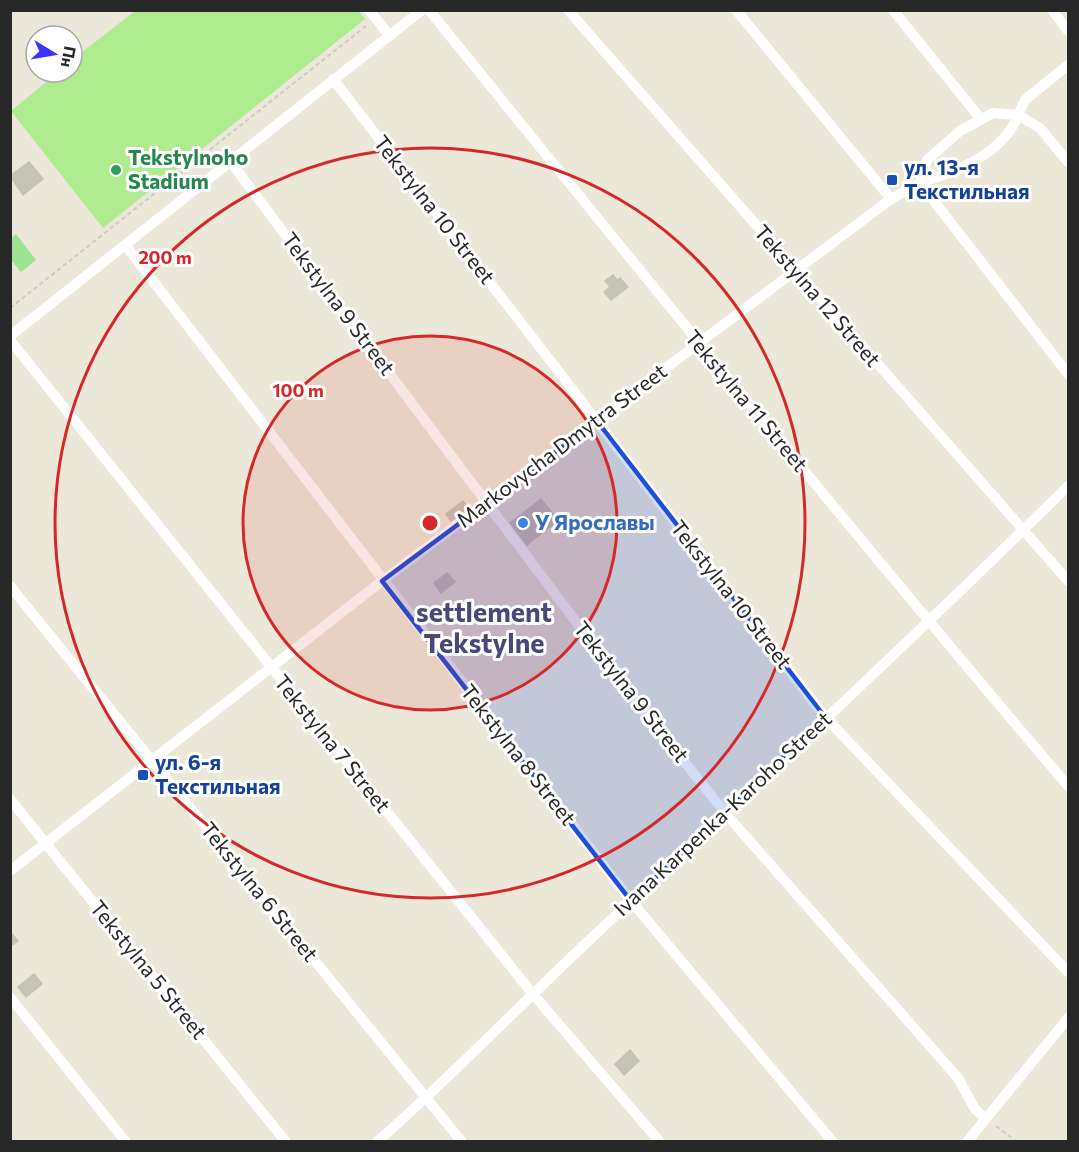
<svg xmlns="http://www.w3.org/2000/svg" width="1079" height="1152" font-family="Commissioner,sans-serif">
<rect width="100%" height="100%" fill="#ebe7d9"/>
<path fill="#9de393" d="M16,234L36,260L21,272L11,260V238Z"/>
<path fill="#afeb8f" d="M358,10L365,19L103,228L11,111L58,72H72V60L135,11Z"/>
<g fill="#c6c3b9" stroke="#c6c3b3" stroke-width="1.5">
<path d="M29,162L43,179L23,195L10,176Z"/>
<path d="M613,275L617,280L620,278L628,287L611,300L604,292L610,287L605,281Z"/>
<path d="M541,499L558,520L527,545L510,523Z"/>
<path d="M463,501L468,508L451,521L446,514Z"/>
<path d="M447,573L455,582L441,593L434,583Z"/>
<path d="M12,934L18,941L12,945L10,936Z"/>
<path d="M34,974L42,984L26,997L18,987Z"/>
<path d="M630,1050L639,1061L624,1075L615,1064Z"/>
</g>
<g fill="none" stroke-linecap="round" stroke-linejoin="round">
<g stroke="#cbcbcb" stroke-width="2" stroke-dasharray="4.5 3" stroke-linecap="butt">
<path d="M10,308L366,26"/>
<path d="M996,1126L1017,1142"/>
</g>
<g stroke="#fff" stroke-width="10">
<path d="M369,10L390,36"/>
<path d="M429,10C640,271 851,531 1068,786"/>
<path d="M568,10L1068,581"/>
<path d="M736,10L891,199"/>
<path d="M893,10L980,118"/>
<path d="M1052,10L1068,31"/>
<path d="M333,79L825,717L1068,972"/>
<path d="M230,161L625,687L726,814L958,1078L975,1109L986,1119"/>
<path d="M1068,162L1040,128L1018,115C1004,154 955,172 920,183L1068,374"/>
<path d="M126,246L631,901L833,1142"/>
<path d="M10,336L422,10"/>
<path d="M10,340L532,993L660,1142"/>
<path d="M10,586L462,1142"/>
<path d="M10,799L286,1142"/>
<path d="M10,871L382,581L891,199L920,183L927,160L960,131L993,113L1018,115L1025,100L1068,65"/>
<path d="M10,997L126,1142"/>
<path d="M377,1142C454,1074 524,1001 599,931C756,784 915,637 1068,486"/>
<path d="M967,1142L1068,1018"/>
</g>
</g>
<path fill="#1d4ed8" fill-opacity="0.2" stroke="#1d4ed8" stroke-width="4.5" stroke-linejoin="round" d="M597,421L825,717L631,901L382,581Z"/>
<circle cx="430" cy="523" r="187" fill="#d62828" fill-opacity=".12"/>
<g fill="none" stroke="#d62828" stroke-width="3">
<circle cx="430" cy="523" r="187"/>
<circle cx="430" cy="523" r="375"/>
</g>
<circle fill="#2e9e5b" stroke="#fff" stroke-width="2" cx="116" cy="170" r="6"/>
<g fill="#1a4fb4" stroke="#fff" stroke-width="2">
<rect x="886" y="174" width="12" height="12" rx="3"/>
<rect x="137" y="769" width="12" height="12" rx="3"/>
</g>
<circle fill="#3f7fe0" stroke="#fff" stroke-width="2" cx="523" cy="523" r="6"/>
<g text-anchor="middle" stroke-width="6" stroke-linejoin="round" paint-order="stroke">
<g font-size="21" font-weight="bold" fill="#27864d" stroke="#fff" text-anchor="start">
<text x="128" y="165">Tekstylnoho<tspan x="128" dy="24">Stadium</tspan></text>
</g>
<g font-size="21" font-weight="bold" fill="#164399" stroke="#fff" text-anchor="start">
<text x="904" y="175">ул. 13-я<tspan x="904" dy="24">Текстильная</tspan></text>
<text x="155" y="770">ул. 6-я<tspan x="155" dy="24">Текстильная</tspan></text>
</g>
<g font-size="21" fill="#282828" stroke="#fff">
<text transform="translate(434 210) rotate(52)" y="7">Tekstylna 10 Street</text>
<text transform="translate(817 296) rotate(49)" y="7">Tekstylna 12 Street</text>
<text transform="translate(338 304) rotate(53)" y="7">Tekstylna 9 Street</text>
<text transform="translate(746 401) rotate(50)" y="7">Tekstylna 11 Street</text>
<text transform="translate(562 446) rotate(-37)" y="7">Markovycha Dmytra Street</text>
<text transform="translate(731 595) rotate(52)" y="7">Tekstylna 10 Street</text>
<text transform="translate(631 692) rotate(52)" y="7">Tekstylna 9 Street</text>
<text transform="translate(332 744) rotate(51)" y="7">Tekstylna 7 Street</text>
<text transform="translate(518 755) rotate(52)" y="7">Tekstylna 8 Street</text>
<text transform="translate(723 814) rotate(-43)" y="7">Ivana Karpenka-Karoho Street</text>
<text transform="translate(259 892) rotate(51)" y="7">Tekstylna 6 Street</text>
<text transform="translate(148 970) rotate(51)" y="7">Tekstylna 5 Street</text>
</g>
<g font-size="21" font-weight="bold" fill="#366cbe" stroke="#fff" text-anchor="start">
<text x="535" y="530">У Ярославы</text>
</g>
<g font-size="27" font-weight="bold" fill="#4a4879" stroke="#fff">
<text x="484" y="622">settlement<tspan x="484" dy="31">Tekstylne</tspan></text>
</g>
</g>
<circle cx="430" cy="523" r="9" fill="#d62828" stroke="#fff" stroke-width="3"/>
<g font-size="18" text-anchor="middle" font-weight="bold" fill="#d62828" stroke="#fff" stroke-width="6" stroke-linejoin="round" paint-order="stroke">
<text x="165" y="264">200 m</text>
<text x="298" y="397">100 m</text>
</g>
<rect width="1079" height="1152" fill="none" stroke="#282828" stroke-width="24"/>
<g transform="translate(54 54) rotate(101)"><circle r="28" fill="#ffffff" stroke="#a9a9a9" stroke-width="1.5"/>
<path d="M0-4.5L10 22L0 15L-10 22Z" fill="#3b34fc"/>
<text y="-9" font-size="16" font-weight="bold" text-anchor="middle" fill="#282828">Пн</text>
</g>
</svg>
